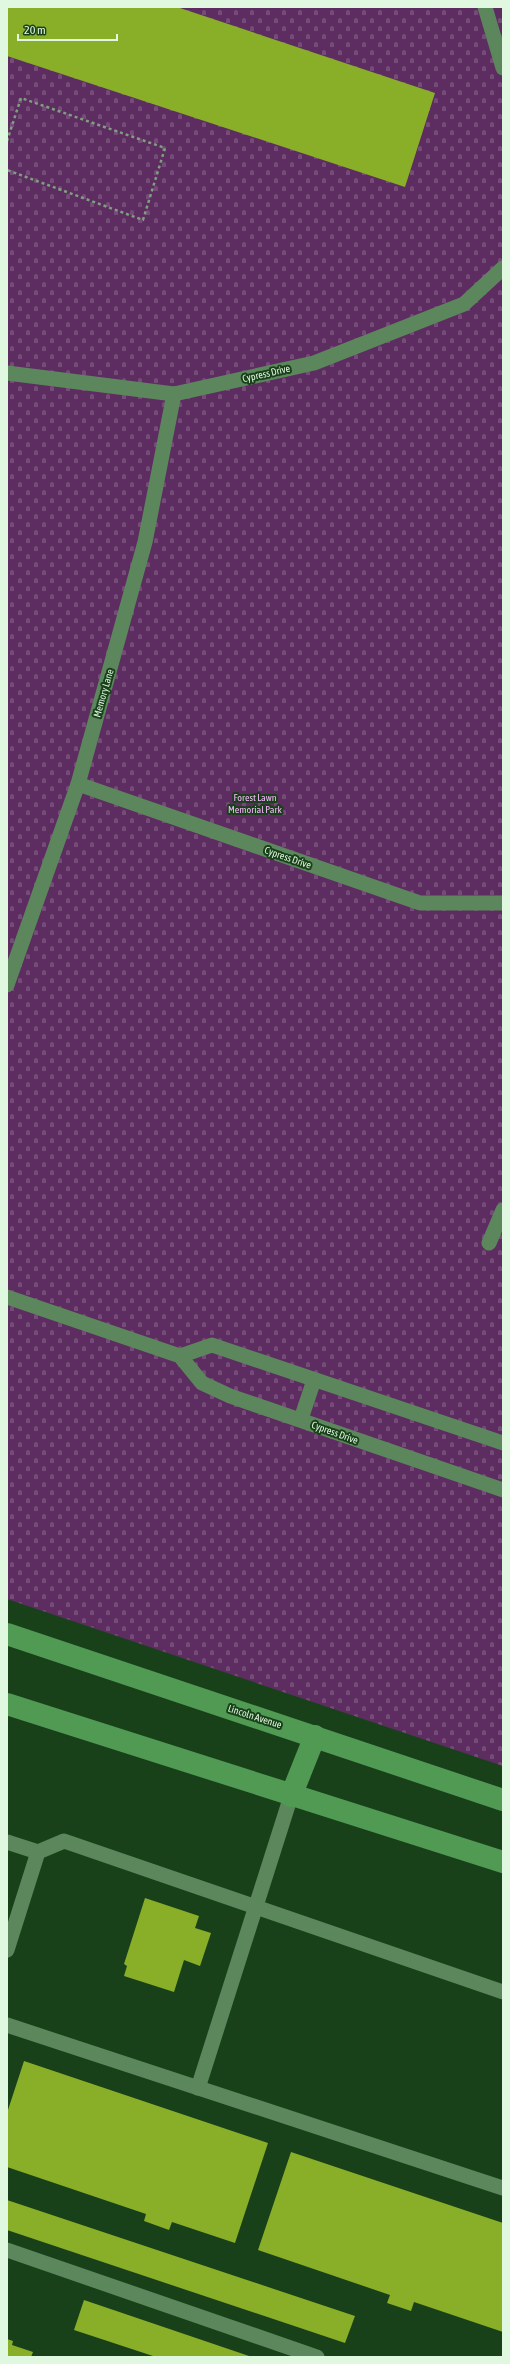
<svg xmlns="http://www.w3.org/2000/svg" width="510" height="2364" font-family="'Asap Condensed',sans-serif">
<defs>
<pattern id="cemetery-stones" width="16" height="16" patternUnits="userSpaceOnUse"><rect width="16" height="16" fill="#5d2d61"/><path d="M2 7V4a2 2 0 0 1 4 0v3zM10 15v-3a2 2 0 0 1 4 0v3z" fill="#744c77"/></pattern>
</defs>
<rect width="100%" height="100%" fill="#18411a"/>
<path fill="url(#cemetery-stones)" d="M7,7H503V1766L7,1599Z"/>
<g fill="#89ae28">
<path d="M7,7H177L435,93L405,187L7,56Z"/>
<path d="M145,1898L199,1916L195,1928L211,1933L200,1966L184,1960L174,1992L124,1976L127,1966L124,1964Z"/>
<path d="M24,2061L268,2143L235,2243L172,2222L169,2230L144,2221L146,2214L7,2167V2113Z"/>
<path d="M291,2152L503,2223V2332L414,2302L411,2311L387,2303L390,2295L258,2250Z"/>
<path d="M7,2200L355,2316L345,2343L7,2230Z"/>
<path d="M84,2300L252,2357H156L74,2330Z"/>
<path d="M7,2339L13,2341L12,2345L33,2352L31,2357H7Z"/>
</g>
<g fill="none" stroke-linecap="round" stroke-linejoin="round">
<path stroke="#7f9f7f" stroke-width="2.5" stroke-dasharray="3 3" stroke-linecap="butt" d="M7,141L21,98L165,148L143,220L7,170"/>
<g stroke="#5c875c" stroke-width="15">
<path d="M485,7L503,68"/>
<path d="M7,373L174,394L314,363L464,304L503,268"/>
<path d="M78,784L420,903H503"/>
<path d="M7,985L78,784L145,542L174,394"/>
<path d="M489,1243L503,1210"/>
<path d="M7,1297L180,1356L202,1383L230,1396L503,1490"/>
<path d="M180,1356L212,1345L503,1443"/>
<path d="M301,1419L314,1380"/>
<path d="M7,1842L38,1852"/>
<path d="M7,1950L38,1852L64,1841L503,1992"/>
<path d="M7,2025L503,2188"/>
<path d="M198,2088L291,1796"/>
<path d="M7,2250L317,2357"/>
</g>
<g stroke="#519a54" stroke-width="22">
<path d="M7,1634L503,1800"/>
<path d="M7,1704L503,1862"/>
<path d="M291,1796L315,1736"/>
</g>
</g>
<g text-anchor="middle" stroke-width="4" stroke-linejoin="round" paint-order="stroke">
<g font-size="10" fill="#e1f8e0" stroke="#18411a">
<text transform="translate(266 373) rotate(-13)" y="4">Cypress Drive</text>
<text transform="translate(103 693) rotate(-74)" y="4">Memory Lane</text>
<text transform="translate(288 857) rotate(19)" y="4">Cypress Drive</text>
<text transform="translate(335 1432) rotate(20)" y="4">Cypress Drive</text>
<text transform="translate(255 1716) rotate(18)" y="4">Lincoln Avenue</text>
</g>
<g font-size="10" fill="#f8b9fd" stroke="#18411a">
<text x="255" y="801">Forest Lawn<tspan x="255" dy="12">Memorial Park</tspan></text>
</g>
</g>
<rect width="510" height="2364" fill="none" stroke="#e1f8e0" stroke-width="16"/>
<path d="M18 34v6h99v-6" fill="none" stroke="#e1f8e0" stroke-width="2"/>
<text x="24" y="34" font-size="12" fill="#e1f8e0" stroke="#18411a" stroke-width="3" paint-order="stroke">20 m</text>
</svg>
